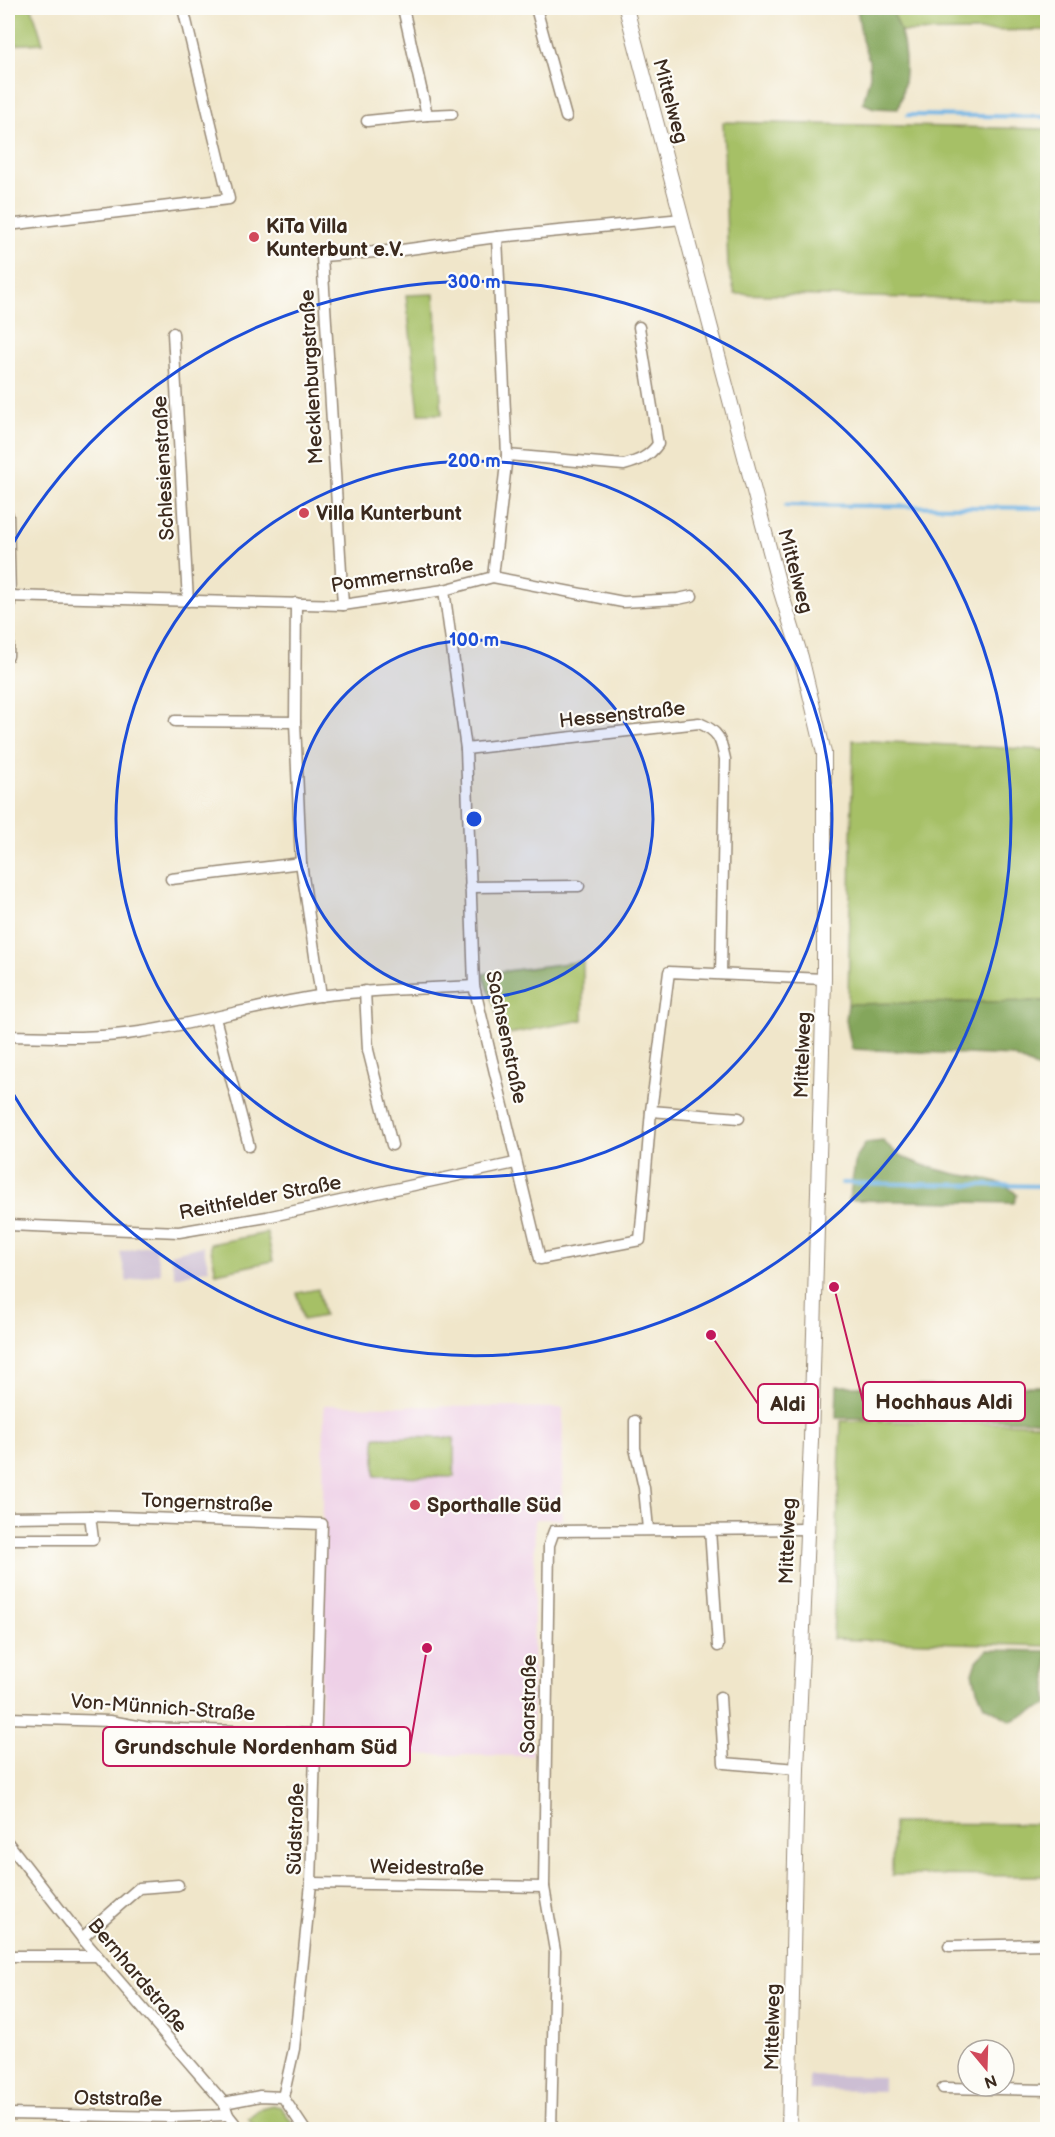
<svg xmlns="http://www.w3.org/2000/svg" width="1055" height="2137" font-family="'Balsamiq Sans',sans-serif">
<rect width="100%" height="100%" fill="#fdfcf7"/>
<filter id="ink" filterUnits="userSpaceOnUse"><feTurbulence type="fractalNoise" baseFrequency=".0167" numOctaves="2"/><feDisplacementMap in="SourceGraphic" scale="12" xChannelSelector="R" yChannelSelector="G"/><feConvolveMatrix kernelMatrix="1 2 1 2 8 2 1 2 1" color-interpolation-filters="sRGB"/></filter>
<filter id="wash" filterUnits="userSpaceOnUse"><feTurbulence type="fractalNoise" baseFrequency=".008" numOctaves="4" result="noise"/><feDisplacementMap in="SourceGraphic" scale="24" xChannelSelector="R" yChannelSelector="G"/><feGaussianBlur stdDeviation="1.35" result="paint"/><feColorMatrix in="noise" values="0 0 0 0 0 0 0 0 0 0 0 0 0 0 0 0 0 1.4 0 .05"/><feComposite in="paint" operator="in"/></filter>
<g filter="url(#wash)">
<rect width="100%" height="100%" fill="#f0e6ca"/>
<path fill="#eed0e7" d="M324,1405L563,1408L562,1519H535L532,1756L320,1753Z"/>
<g fill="#ccbed3">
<path d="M154,1244L161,1273L127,1282L120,1252Z"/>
<path d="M203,1246L209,1269L175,1277L170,1254Z"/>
<path d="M809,2075L883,2077V2091L809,2090Z"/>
</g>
<g fill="#a6c066" stroke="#707542" stroke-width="1.5">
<path d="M8,8H32L43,43L8,45Z"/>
<path d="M890,8H1047V30L893,32Z"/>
<path d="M723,122L1047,129V301L735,294L728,266Z"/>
<path d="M434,294L442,414H419L406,295Z"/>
<path d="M853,740L1047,750V1001L848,1004Z"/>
<path d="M583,961V1020L504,1035L483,974Z"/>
<path d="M267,1233L273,1261L216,1273L210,1244Z"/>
<path d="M318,1289L324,1316L303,1320L297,1293Z"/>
<path d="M841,1421L1047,1424V1646L833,1639Z"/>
<path d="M375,1437L454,1438V1477L375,1476Z"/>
<path d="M893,1823L1047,1824V1876L892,1875Z"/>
<path d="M272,2105L281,2107L296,2129H257L248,2118L261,2108Z"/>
</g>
<g fill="#84a65b" stroke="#60683c" stroke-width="1.5">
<path d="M857,8H890C908,37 909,77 898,109L874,108L863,103L870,76L869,60L862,40Z"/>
<path d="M1047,1001V1073L1012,1056L852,1049L846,1020L848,1004Z"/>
<path d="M883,1141C889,1146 895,1153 902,1156C917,1165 938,1170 956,1174C976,1178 1003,1178 1017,1195L1014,1203L849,1200L856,1158L866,1143Z"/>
<path d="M837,1386H1047V1421L836,1418Z"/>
<path d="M987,1650L1047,1651V1705L1011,1721L984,1705L977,1689L973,1673L977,1661Z"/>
</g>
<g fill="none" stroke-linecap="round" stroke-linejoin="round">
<g stroke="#6fb4e5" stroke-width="4">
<path d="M908,115L1048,117"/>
<path d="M786,505L1048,508"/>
<path d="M842,1183L1048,1186"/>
</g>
</g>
</g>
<g filter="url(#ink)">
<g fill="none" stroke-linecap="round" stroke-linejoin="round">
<defs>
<g id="minor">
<path d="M536,8L566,117"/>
<path d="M427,115L452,114"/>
<path d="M367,121L427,115L403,8"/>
<path d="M8,225L229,199L183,8"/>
<path d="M173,333L188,601"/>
<path d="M507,455L624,465C638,461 649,457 658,444L639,327"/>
<path d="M8,515L10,597L8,656"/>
<path d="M493,577L507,455L497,237"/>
<path d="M444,590L466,749L474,986L540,1259L640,1240L651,1111L669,972L824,979"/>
<path d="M8,596L343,605L444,590L493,577L623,602L678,599L692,596"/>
<path d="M296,603L295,722L301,863L321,996"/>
<path d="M343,605L322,256L402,250L497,237L682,219"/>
<path d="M175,721L295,722"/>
<path d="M466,749L699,723C719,731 721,740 725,759L721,974"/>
<path d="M171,879L301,863"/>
<path d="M470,887L579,886"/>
<path d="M365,991L368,1050L392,1145"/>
<path d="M215,1018L249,1146"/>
<path d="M8,1036C51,1037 97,1039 140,1032C200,1023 259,1005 319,996C370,989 422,989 474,986"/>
<path d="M651,1111L739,1118"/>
<path d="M8,1225L179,1232L267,1217L515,1163"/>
<path d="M635,1421V1448L644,1488L648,1529"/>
<path d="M8,1517L90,1516L322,1524L311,1883L294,2049L283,2097"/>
<path d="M710,1530L718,1646"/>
<path d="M8,1539H93L90,1516"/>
<path d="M720,1697L724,1763L797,1769"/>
<path d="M8,1718L110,1721L149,1728L317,1734"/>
<path d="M8,1843L82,1938L224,2103L228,2115L240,2130"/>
<path d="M311,1883L544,1887"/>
<path d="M82,1938L139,1888L178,1885"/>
<path d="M949,1946L1048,1944"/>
<path d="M8,1956H97"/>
<path d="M943,2088L1048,2090"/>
<path d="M224,2103L260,2096L283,2097L305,2130"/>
<path d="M8,2114L170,2117L228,2115"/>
<path d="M551,2130L555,1951L544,1887L549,1545L554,1531L807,1529"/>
</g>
<path id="tertiary" d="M626,8L780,589L801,657L824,753V979L811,1440L797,1769L789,2130"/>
</defs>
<use href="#minor" stroke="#968874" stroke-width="13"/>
<use href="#tertiary" stroke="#968874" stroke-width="16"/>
<use href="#minor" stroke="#fff" stroke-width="10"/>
<use href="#tertiary" stroke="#fff" stroke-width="14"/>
</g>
</g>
<circle cx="474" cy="819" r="179" fill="#1d4ed8" fill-opacity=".12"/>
<g fill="none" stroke="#1d4ed8" stroke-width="3">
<circle cx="474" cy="819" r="179"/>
<circle cx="474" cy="819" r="358"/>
<path d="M9 550A537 537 0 1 1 9 1087"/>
</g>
<g fill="#d1495b" stroke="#fdfcf7" stroke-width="2">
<circle cx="254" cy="237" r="6"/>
<circle cx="304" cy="513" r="6"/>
<circle cx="415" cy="1505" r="6"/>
</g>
<g text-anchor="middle" stroke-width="4.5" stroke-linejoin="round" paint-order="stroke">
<g font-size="20" fill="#3b2a1e" stroke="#fdfcf7">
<text transform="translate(671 101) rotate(75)" y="7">Mittelweg</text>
<text transform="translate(311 377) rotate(-93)" y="7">Mecklenburgstraße</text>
<text transform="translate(163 468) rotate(-93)" y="7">Schlesienstraße</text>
<text transform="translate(796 571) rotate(75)" y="7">Mittelweg</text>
<text transform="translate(402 574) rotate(-9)" y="7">Pommernstraße</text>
<text transform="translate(622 714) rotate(-6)" y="7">Hessenstraße</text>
<text transform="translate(507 1037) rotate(78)" y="7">Sachsenstraße</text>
<text transform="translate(802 1055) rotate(-88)" y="7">Mittelweg</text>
<text transform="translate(260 1197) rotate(-11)" y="7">Reithfelder Straße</text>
<text transform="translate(207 1502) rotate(2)" y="7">Tongernstraße</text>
<text transform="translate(787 1541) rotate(-88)" y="7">Mittelweg</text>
<text transform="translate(528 1704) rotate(-89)" y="7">Saarstraße</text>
<text transform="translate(163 1707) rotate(4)" y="7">Von-Münnich-Straße</text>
<text transform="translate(295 1829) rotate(-88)" y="7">Südstraße</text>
<text transform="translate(427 1867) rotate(1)" y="7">Weidestraße</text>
<text transform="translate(138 1975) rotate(50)" y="7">Bernhardstraße</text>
<text transform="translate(772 2027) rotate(-89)" y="7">Mittelweg</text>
<text transform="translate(118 2098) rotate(1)" y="7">Oststraße</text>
</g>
<g font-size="20" font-weight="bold" fill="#3b2a1e" stroke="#fdfcf7" text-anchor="start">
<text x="266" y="233">KiTa Villa<tspan x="266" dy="23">Kunterbunt e.V.</tspan></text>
<text x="316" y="520">Villa Kunterbunt</text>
<text x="427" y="1512">Sporthalle Süd</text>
</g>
</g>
<circle cx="474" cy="819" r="9" fill="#1d4ed8" stroke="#fdfcf7" stroke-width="3"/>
<g font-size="18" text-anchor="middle" font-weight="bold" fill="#1d4ed8" stroke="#fdfcf7" stroke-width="4.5" stroke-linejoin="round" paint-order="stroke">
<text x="474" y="288">300 m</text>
<text x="474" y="467">200 m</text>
<text x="474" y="646">100 m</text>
</g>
<path fill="none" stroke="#c2185b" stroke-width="2" d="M834 1287L863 1402M711 1335L758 1404M427 1648L410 1747"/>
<g fill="#c2185b" stroke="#fdfcf7" stroke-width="2">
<circle cx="834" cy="1287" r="6"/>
<circle cx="711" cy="1335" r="6"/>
<circle cx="427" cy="1648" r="6"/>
</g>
<g fill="#fdfcf7" stroke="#c2185b" stroke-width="2">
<rect x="863" y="1382" width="162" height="39" rx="6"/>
<rect x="758" y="1384" width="60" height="39" rx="6"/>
<rect x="103" y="1727" width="307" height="39" rx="6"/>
</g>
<g font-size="21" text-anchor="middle" font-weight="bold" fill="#3b2a1e">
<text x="944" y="1409">Hochhaus Aldi</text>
<text x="788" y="1411">Aldi</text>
<text x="256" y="1754">Grundschule Nordenham Süd</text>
</g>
<rect width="1055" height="2137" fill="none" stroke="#fdfcf7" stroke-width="30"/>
<g transform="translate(986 2068) rotate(161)"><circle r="28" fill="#fdfcf7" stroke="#afa8a0" stroke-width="1.5"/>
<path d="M0-4.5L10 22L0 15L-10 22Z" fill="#d1495b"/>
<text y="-9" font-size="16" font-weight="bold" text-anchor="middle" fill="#3b2a1e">N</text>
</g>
</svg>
